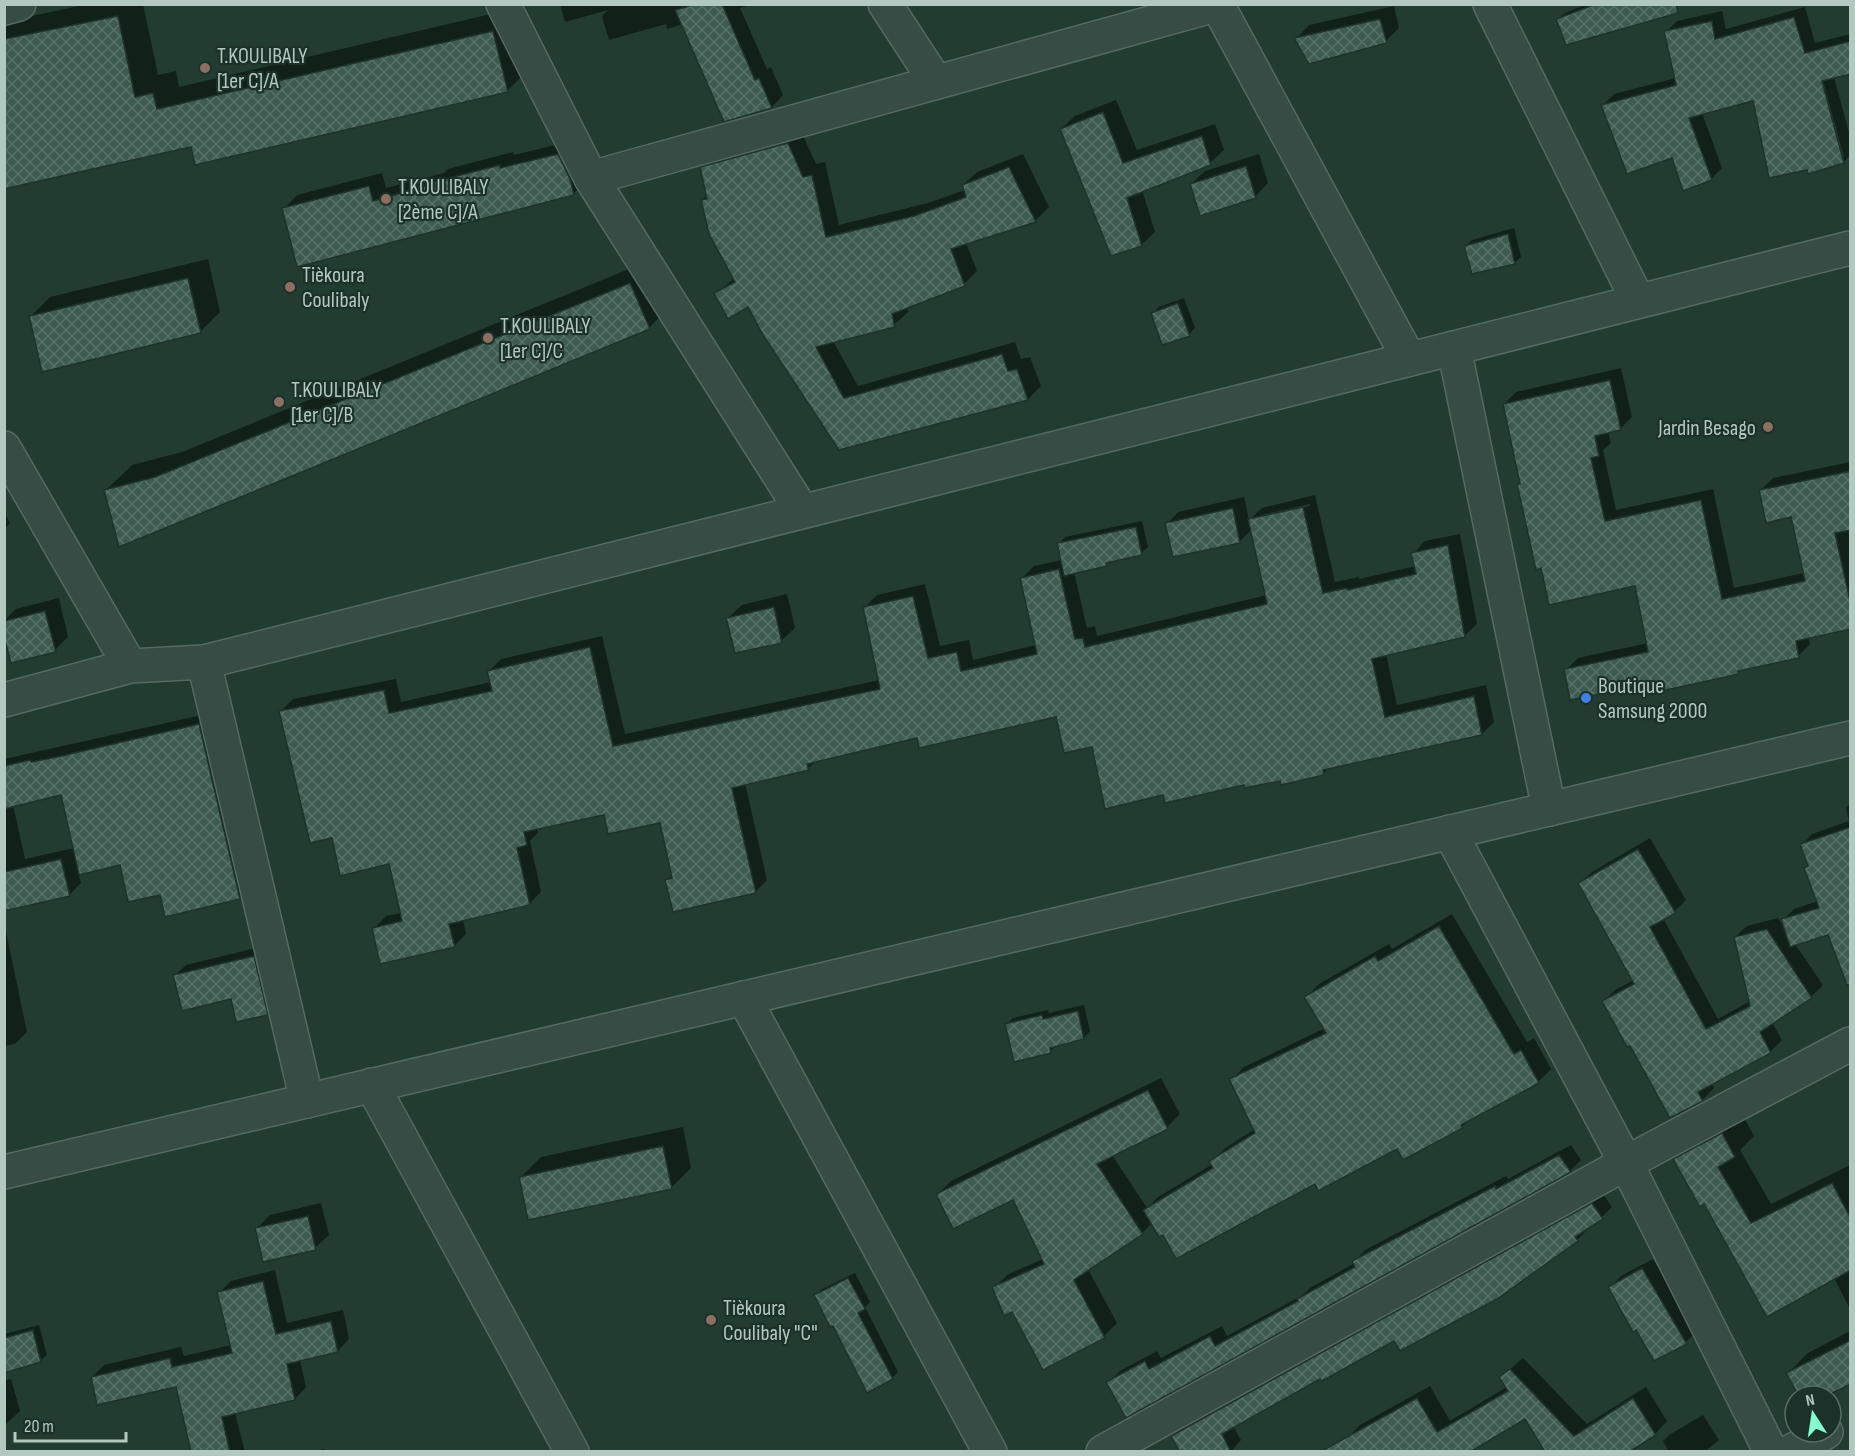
<svg xmlns="http://www.w3.org/2000/svg" width="1855" height="1456" font-family="'Sofia Sans Condensed',sans-serif">
<defs>
<pattern id="building-cross-hatch" width="8" height="8" patternUnits="userSpaceOnUse" patternTransform="scale(1.5)"><rect width="8" height="8" fill="#3e5b51"/><path d="M0 0l8 8M0 8l8-8" fill="none" stroke="#587168"/></pattern>
</defs>
<rect width="100%" height="100%" fill="#223c32"/>
<g fill="#0007" fill-rule="evenodd">
<path d="M88,4H143L158,75L176,71L179,87L516,8L530,68L507,91L192,145L4,187V22Z"/>
<path d="M560,4H754L740,8L767,69L771,67L783,95L772,107L725,120L683,24L667,29L666,24L609,40L602,16L608,10L565,22Z"/>
<path d="M1588,4H1642L1558,19L1565,13Z"/>
<path d="M1394,6L1399,28L1386,41L1296,39L1309,25Z"/>
<path d="M1805,7L1815,43L1850,34V72L1834,77L1850,136V155L1844,162L1754,99L1702,113L1722,168L1711,179L1673,156L1603,105L1614,94L1676,78L1666,32L1677,21L1722,11L1726,29ZM1821,74L1844,157H1841L1818,75Z"/>
<path d="M1116,100L1137,150L1215,124L1224,150L1210,163L1142,190L1155,232L1141,245L1061,129L1075,116Z"/>
<path d="M801,131L816,164L825,162L839,225L928,203L965,190L963,185L977,172L1023,154L1049,207L1036,220L966,243L977,271L964,284L907,307L908,312L894,325L833,341L858,386L1015,342L1021,359L1030,357L1041,386L1028,399L839,448L749,305L716,294L734,278L702,200L707,195L702,168L715,154Z"/>
<path d="M572,141L587,180L573,194L284,209L297,195L382,173L386,188L444,173L448,169L513,152L514,155Z"/>
<path d="M1259,154L1268,183L1255,197L1191,184L1205,171Z"/>
<path d="M1514,228L1521,257L1514,263L1466,246L1472,240Z"/>
<path d="M656,258L674,302L649,328L120,545L106,490L132,465L182,452Z"/>
<path d="M208,259L220,312L200,332L30,317L50,297Z"/>
<path d="M1184,298L1195,328L1189,334L1153,313L1159,307Z"/>
<path d="M1621,368L1632,417L1620,429L1608,431L1611,443L1603,450L1616,510L1713,489L1734,588L1804,573L1792,515L1761,490L1773,478L1850,462V528L1848,529L1850,539V628L1809,636L1810,644L1798,656L1743,668L1738,673L1657,681L1566,670L1578,658L1648,643L1636,584L1519,485L1521,483L1504,404L1516,392Z"/>
<path d="M1315,495L1335,582L1359,577V579L1416,566L1413,554L1425,541L1460,534L1477,624L1464,636L1386,654L1397,705L1486,685L1494,722L1482,734L1330,767L1323,774L1165,793L1093,745L1057,715L918,736L817,760L808,769L745,783L767,880L755,892L667,880L673,874L661,821L605,813L537,828L538,832L530,841L541,892L529,904L463,920L466,934L454,946L374,929L386,916L402,913L390,862L333,836L280,712L293,699L396,679L401,702L491,682L489,671L501,659L602,636L625,734L880,680L864,608L877,595L925,584L940,646L969,640L973,660L1036,645L1021,579L1034,566L1062,560L1059,544L1065,537L1142,521L1148,547L1141,553L1074,572L1087,628L1095,626L1097,636L1267,595L1251,530L1240,541L1174,555L1167,524L1178,512L1244,497L1249,520L1262,508ZM1310,504V506L1261,518V515Z"/>
<path d="M4,511L10,523L4,529Z"/>
<path d="M787,594L795,628L781,641L728,618L742,605Z"/>
<path d="M59,598L68,637L55,650L4,631V621L16,609Z"/>
<path d="M211,713L251,886L240,898L161,893L122,863L78,873L81,883L69,895L4,910V759ZM62,794L74,848L25,859L13,805Z"/>
<path d="M1850,803V950L1841,929L1795,944L1823,985L1811,997L1772,1022L1782,1040L1770,1052L1711,1083L1714,1088L1702,1100L1671,1116L1631,1043L1603,1002L1615,990L1634,980L1580,883L1592,872L1650,838L1686,900L1675,911L1663,918L1718,1019L1750,1001L1735,937L1747,926L1778,918L1784,927L1783,920L1794,909L1818,901L1806,868L1809,865L1802,845L1812,834L1849,821L1846,808Z"/>
<path d="M1452,914L1527,1042L1534,1038L1551,1069L1538,1082L1471,1118L1462,1127L1398,1147L1315,1182L1152,1223L1142,1233L1088,1269L1117,1323L1104,1336L1012,1310L994,1288L1007,1275L1043,1259L1014,1198L938,1194L951,1181L1161,1078L1180,1114L1167,1127L1112,1155L1147,1208L1158,1197L1213,1164L1211,1162L1224,1149L1255,1129L1231,1080L1244,1067L1325,1028L1306,997L1319,984L1389,944L1392,949Z"/>
<path d="M4,922L27,1032L15,1044L4,1046Z"/>
<path d="M264,946L277,1003L267,1014L175,975L186,965Z"/>
<path d="M1084,1005L1090,1031L1084,1038L1057,1044L1050,1052L1006,1025L1013,1018L1048,1010L1049,1013Z"/>
<path d="M1742,1114L1754,1136L1740,1150L1771,1204L1850,1165V1309L1834,1278L1705,1202L1675,1160L1695,1140Z"/>
<path d="M683,1127L691,1168L671,1188L521,1177L541,1157Z"/>
<path d="M1571,1145L1581,1160L1570,1171L1126,1416L1108,1383L1120,1371L1157,1351L1161,1358L1222,1326L1227,1336L1303,1295L1310,1288L1355,1263L1354,1262L1365,1250L1506,1176L1508,1179Z"/>
<path d="M1603,1194L1612,1207L1602,1217L1585,1228L1587,1230L1577,1240L1233,1426L1241,1440L1231,1451L1173,1436L1183,1426Z"/>
<path d="M321,1203L329,1235L315,1248L257,1228L270,1215Z"/>
<path d="M1653,1259L1697,1331L1686,1342L1610,1287L1621,1276Z"/>
<path d="M275,1270L287,1323L343,1310L349,1339L338,1351L300,1360L306,1387L295,1399L235,1413L245,1452H193L177,1385L92,1377L104,1365L181,1347L184,1356L231,1345L219,1293L231,1281Z"/>
<path d="M855,1273L870,1302L865,1307L898,1372L892,1378L833,1324L815,1296L822,1289Z"/>
<path d="M39,1325L47,1355L40,1361L4,1362V1334Z"/>
<path d="M1850,1331V1382L1823,1396H1800L1788,1373L1808,1353Z"/>
<path d="M1523,1358L1587,1424L1646,1387L1667,1421L1655,1434L1547,1452L1525,1417L1467,1451L1347,1438L1360,1425L1430,1386L1450,1421L1507,1387L1501,1377Z"/>
<path d="M11,1379L20,1411L4,1426V1381Z"/>
<path d="M1703,1415L1719,1440L1704,1452H1669L1663,1441L1669,1435Z"/>
<path d="M324,1449L325,1452H312Z"/>
</g>
<g fill="url(#building-cross-hatch)" stroke="#1d332b" stroke-width="1.5">
<path d="M696,4H722L755,80L759,78L772,108L724,122L675,10Z"/>
<path d="M1596,4H1676L1678,13L1566,45L1556,19Z"/>
<path d="M118,16L135,97L153,93L157,109L493,31L508,92L195,165L191,147L4,189V39Z"/>
<path d="M1794,17L1805,53L1851,41V74L1822,81L1844,163L1808,174L1807,170L1769,178L1753,101L1689,118L1712,180L1683,191L1672,158L1627,174L1601,105L1676,85L1664,31L1712,21L1715,39Z"/>
<path d="M1380,19L1387,43L1309,64L1294,38Z"/>
<path d="M1103,112L1123,163L1202,136L1211,165L1127,198L1142,246L1111,256L1060,129Z"/>
<path d="M788,143L803,177L812,175L826,237L914,216L966,197L962,185L1009,167L1036,222L951,249L965,286L892,314L895,327L816,347L844,398L1002,354L1008,371L1017,369L1028,400L839,450L763,335L748,307L728,319L714,293L735,282L709,234L701,200L707,199L700,167Z"/>
<path d="M558,154L570,179L574,195L297,267L282,208L369,186L373,201L433,184V182L500,165V168Z"/>
<path d="M1246,166L1256,198L1200,216L1190,184Z"/>
<path d="M1508,234L1515,264L1472,274L1464,246Z"/>
<path d="M188,278L201,333L42,372L29,316Z"/>
<path d="M630,283L650,329L119,547L104,490L155,477Z"/>
<path d="M1178,303L1190,336L1162,345L1151,313Z"/>
<path d="M1610,380L1621,430L1595,436L1599,456L1591,458L1605,521L1701,500L1722,599L1805,581L1791,517L1766,523L1759,490L1851,471V530L1835,533L1851,605V629L1796,641L1799,658L1738,671L1739,674L1657,692L1655,683L1570,700L1564,669L1648,652L1635,586L1549,605L1541,568L1536,570L1517,484H1520L1503,404Z"/>
<path d="M1303,507L1323,593L1347,588V590L1416,574L1411,553L1448,545L1465,637L1372,659L1385,717L1474,696L1482,735L1323,770L1324,775L1281,785L1280,781L1244,788V785L1165,803L1163,795L1105,809L1092,747L1064,753L1056,717L919,748L917,738L807,764L809,770L732,788L756,893L673,912L665,880L672,878L660,823L608,834L604,815L524,832L527,845L517,848L530,905L449,924L455,947L380,964L372,928L402,921L389,864L340,876L332,838L310,843L279,711L384,690L389,713L492,691L487,671L590,647L613,746L633,742L880,689L863,607L913,596L928,658L957,652L961,671L1037,654L1020,578L1059,569L1075,639L1083,638L1085,647L1267,604L1248,519Z"/>
<path d="M1233,508L1240,543L1173,557L1165,523Z"/>
<path d="M1136,527L1142,555L1106,563L1107,566L1064,576L1057,543Z"/>
<path d="M774,607L782,643L735,653L726,618Z"/>
<path d="M45,611L56,652L11,663L4,637V621Z"/>
<path d="M199,724L240,899L165,917L160,895L128,902L120,865L79,875L61,795L4,809V766L30,760L31,762L57,757Z"/>
<path d="M1851,827V984L1847,985L1828,935L1790,947L1781,919L1819,908L1804,868L1808,866L1800,844Z"/>
<path d="M1638,849L1676,913L1650,927L1706,1029L1750,1006L1734,937L1767,929L1812,998L1760,1032L1771,1053L1698,1092L1703,1101L1670,1118L1630,1046L1627,1047L1602,1001L1634,984L1578,883Z"/>
<path d="M61,859L70,896L4,911V872Z"/>
<path d="M1439,926L1514,1054L1521,1050L1539,1083L1461,1125L1463,1128L1403,1160L1397,1149L1318,1191L1315,1184L1176,1259L1163,1235L1159,1237L1143,1210L1213,1168L1209,1161L1255,1133L1229,1079L1326,1033L1304,997L1375,956L1378,961Z"/>
<path d="M254,956L268,1015L236,1022L231,999L182,1011L173,975Z"/>
<path d="M1078,1011L1084,1039L1050,1048L1051,1053L1014,1062L1005,1024L1042,1015L1043,1019Z"/>
<path d="M1148,1090L1168,1129L1097,1164L1143,1234L1074,1280L1105,1338L1043,1370L1012,1312L1004,1316L992,1287L1044,1264L1013,1200L953,1229L936,1194Z"/>
<path d="M1722,1133L1735,1157L1718,1167L1751,1223L1832,1183L1851,1219V1270L1767,1317L1704,1204L1700,1207L1673,1159Z"/>
<path d="M663,1146L672,1189L528,1220L519,1177Z"/>
<path d="M1559,1155L1571,1172L1126,1418L1106,1382L1145,1361L1149,1369L1210,1336L1215,1346L1298,1301L1297,1299L1355,1267L1352,1261L1495,1186L1496,1189Z"/>
<path d="M1592,1203L1603,1219L1575,1237L1578,1241L1497,1299L1400,1351L1394,1341L1322,1381L1320,1379L1222,1434L1231,1452H1180L1171,1436Z"/>
<path d="M308,1216L316,1250L263,1262L255,1228Z"/>
<path d="M1642,1268L1687,1344L1654,1361L1636,1330L1633,1332L1608,1287Z"/>
<path d="M848,1278L865,1309L858,1313L893,1379L867,1393L833,1326L830,1327L814,1295Z"/>
<path d="M263,1281L276,1334L331,1321L338,1352L287,1364L295,1400L222,1417L230,1452H191L176,1387L97,1405L91,1377L170,1358L172,1367L232,1353L217,1292Z"/>
<path d="M33,1330L41,1362L4,1373V1338Z"/>
<path d="M1851,1340V1384L1826,1396H1799L1786,1373Z"/>
<path d="M1510,1369L1574,1436L1633,1398L1656,1435L1629,1452H1545L1525,1419L1470,1452H1320L1417,1398L1437,1432L1508,1391L1499,1377Z"/>
</g>
<g fill="none" stroke-linecap="round" stroke-linejoin="round">
<defs>
<g id="minor">
<path d="M503,4L591,178L802,511"/>
<path d="M885,4L936,82"/>
<path d="M1217,4L1409,359"/>
<path d="M1490,4L1638,301"/>
<path d="M4,8L19,4"/>
<path d="M591,178L1219,4"/>
<path d="M4,448L130,666"/>
<path d="M204,662L307,1101"/>
<path d="M4,700L130,666L204,662L1454,348"/>
<path d="M1549,809L1850,738"/>
<path d="M1450,832L1626,1163L1771,1452"/>
<path d="M744,998L990,1452"/>
<path d="M372,1085L572,1452"/>
<path d="M4,1172L1549,809L1454,348L1850,248"/>
<path d="M1103,1452L1626,1163L1850,1044"/>
<path d="M1790,1452L1826,1432"/>
</g>
</defs>
<use href="#minor" stroke="#546a62" stroke-width="36"/>
<use href="#minor" stroke="#364c44" stroke-width="33"/>
</g>
<g fill="#8d6e63" stroke="#1c3129" stroke-width="2">
<circle cx="205" cy="68" r="6"/>
<circle cx="386" cy="199" r="6"/>
<circle cx="290" cy="287" r="6"/>
<circle cx="488" cy="338" r="6"/>
<circle cx="279" cy="402" r="6"/>
<circle cx="1768" cy="427" r="6"/>
<circle cx="711" cy="1320" r="6"/>
</g>
<circle fill="#3f7fe0" stroke="#1c3129" stroke-width="2" cx="1586" cy="698" r="6"/>
<g text-anchor="middle" stroke-width="4.5" stroke-linejoin="round" paint-order="stroke">
<g font-size="22" fill="#b2c8c0" stroke="#1c3129" text-anchor="start">
<text x="217" y="63">T.KOULIBALY<tspan x="217" dy="25">[1er C]/A</tspan></text>
<text x="398" y="194">T.KOULIBALY<tspan x="398" dy="25">[2ème C]/A</tspan></text>
<text x="302" y="282">Tièkoura<tspan x="302" dy="25">Coulibaly</tspan></text>
<text x="500" y="333">T.KOULIBALY<tspan x="500" dy="25">[1er C]/C</tspan></text>
<text x="291" y="397">T.KOULIBALY<tspan x="291" dy="25">[1er C]/B</tspan></text>
<text x="1756" y="435" text-anchor="end">Jardin Besago</text>
<text x="1598" y="693">Boutique<tspan x="1598" dy="25">Samsung 2000</tspan></text>
<text x="723" y="1315">Tièkoura<tspan x="723" dy="25">Coulibaly "C"</tspan></text>
</g>
</g>
<rect width="1855" height="1456" fill="none" stroke="#b2c8c0" stroke-width="12"/>
<g transform="translate(1813 1414) rotate(348)"><circle r="28" fill="#1c3129" stroke="#586d65" stroke-width="1.5"/>
<path d="M0-4.5L10 22L0 15L-10 22Z" fill="#86f9d0"/>
<text y="-9" font-size="16" font-weight="bold" text-anchor="middle" fill="#b2c8c0">N</text>
</g>
<path d="M15 1432v9h111v-9" fill="none" stroke="#b2c8c0" stroke-width="3"/>
<text x="24" y="1432" font-size="18" fill="#b2c8c0" stroke="#1c3129" stroke-width="4.5" paint-order="stroke">20 m</text>
</svg>
